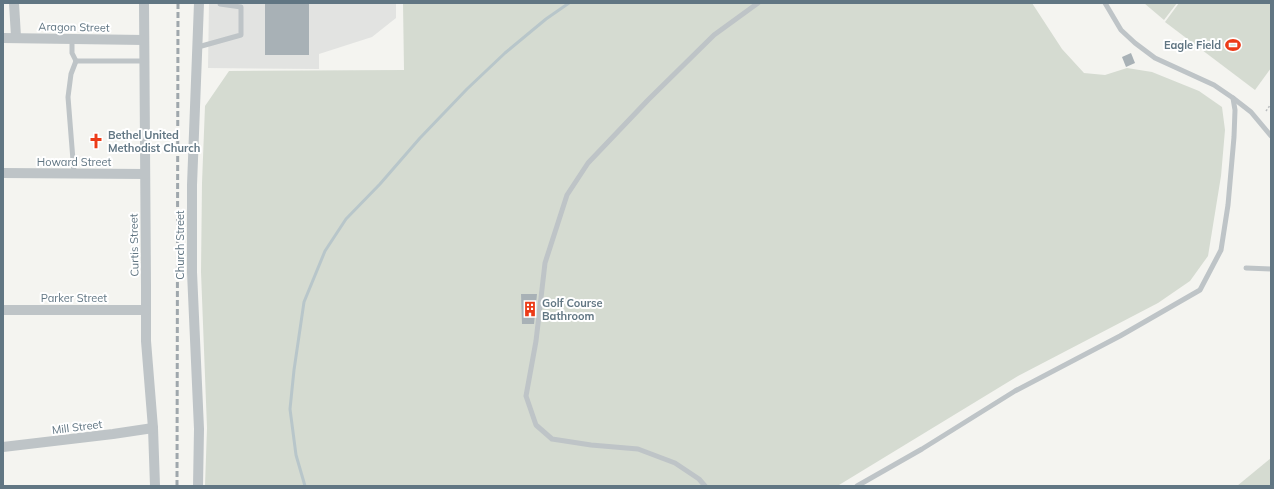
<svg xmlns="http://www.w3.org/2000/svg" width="1274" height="489" font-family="Mulish,sans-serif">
<rect width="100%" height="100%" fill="#f4f4f0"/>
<path fill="#e2e3e1" d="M209,3H396V18L372,37L319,54V69L208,68Z"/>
<g fill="#d5dbd1">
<path d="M403,3H1032L1062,49L1084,73L1105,75L1127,68L1152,72L1199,91L1222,107L1225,130L1221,176L1208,256L1190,281L1158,303L1018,376L839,485L836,486H205L207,428L201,272L202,183L205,106L229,71L404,70Z"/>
<path d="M1144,3H1177L1164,20Z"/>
<path d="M1179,3H1271V68L1255,90L1165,22Z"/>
<path d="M1271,458V486H1237Z"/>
</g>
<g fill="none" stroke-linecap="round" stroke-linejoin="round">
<path stroke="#b8c6ca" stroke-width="3" d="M305,486L296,455L290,409L294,370L304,302L325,251L346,219L380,184L420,138L467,89L505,53L546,19L569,3"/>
</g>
<g fill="#a8b1b6">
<rect x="265" y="3" width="44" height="52"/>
<path d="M1131,53L1135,63L1126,67L1122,57Z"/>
<path d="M521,294H537L534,324H522Z"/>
</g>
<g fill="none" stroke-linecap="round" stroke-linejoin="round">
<path stroke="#babdbf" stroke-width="1.5" stroke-dasharray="2 2" stroke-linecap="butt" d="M1266,111L1271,104"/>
<g stroke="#bec4c7" stroke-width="5">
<path d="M1105,3L1121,30L1135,43L1155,58L1214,85L1233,98L1251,112L1271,136"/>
<path d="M72,39V53L76,61"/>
<path d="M198,47L241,35V7L220,4V3"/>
<path d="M76,61H145"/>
<path d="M74,173L68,97L71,74L76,61"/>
<path d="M1246,268L1271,269"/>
<path d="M705,486L699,479L675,463L638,449L591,445L552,439L536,425L526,396L536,341L545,263L567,195L588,163L648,100L714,35L758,3"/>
<path d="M857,486L922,449L1015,391L1120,336L1200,290L1221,250L1228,205L1234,137L1235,110L1233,98"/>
</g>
<g stroke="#bec4c7" stroke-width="10">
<path d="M14,3L16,37"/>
<path d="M144,3L146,286V341L153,428L155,486"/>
<path d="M3,38L144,40"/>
<path d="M3,173L145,174"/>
<path d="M3,310H146"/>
<path d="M3,447L113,434L153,428"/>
<path d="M198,486L199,429L192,272V185L199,3"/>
</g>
<path stroke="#9fa7ac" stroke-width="3" stroke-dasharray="6 3" stroke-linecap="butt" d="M177,486L178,3"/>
</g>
<defs>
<symbol id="stadium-bare" viewBox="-9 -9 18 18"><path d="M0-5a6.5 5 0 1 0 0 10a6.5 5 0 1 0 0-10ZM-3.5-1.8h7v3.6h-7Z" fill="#ec3b18" stroke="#fff" stroke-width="2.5" paint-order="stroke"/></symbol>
<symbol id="church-bare" viewBox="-9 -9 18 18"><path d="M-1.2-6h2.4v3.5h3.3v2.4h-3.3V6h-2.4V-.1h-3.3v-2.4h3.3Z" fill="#ec3b18" stroke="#fff" stroke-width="2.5" paint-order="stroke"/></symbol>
<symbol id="building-bare" viewBox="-9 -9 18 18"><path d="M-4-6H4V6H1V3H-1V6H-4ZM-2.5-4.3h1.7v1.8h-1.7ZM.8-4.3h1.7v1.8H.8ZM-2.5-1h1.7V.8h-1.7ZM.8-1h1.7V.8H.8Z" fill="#ec3b18" stroke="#fff" stroke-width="2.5" paint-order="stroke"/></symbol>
</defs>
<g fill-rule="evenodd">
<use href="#stadium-bare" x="1222" y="34" width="22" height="22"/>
<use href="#church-bare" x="85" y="130" width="22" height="22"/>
<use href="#building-bare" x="519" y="298" width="22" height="22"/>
</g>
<g text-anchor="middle" stroke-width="4" stroke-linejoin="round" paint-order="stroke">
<g font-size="11" fill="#617683" stroke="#fff">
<text transform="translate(74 27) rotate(1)" y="4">Aragon Street</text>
<text x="74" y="166">Howard Street</text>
<text transform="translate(134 245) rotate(-91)" y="4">Curtis Street</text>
<text transform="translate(180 245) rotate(-90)" y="4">Church Street</text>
<text x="74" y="302">Parker Street</text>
<text transform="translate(77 427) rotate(-7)" y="4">Mill Street</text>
</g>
<g font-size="11" font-weight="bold" fill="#617683" stroke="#fff" text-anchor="start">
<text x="1221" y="49" text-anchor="end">Eagle Field</text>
<text x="108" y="139">Bethel United<tspan x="108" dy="13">Methodist Church</tspan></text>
<text x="542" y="307">Golf Course<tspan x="542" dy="13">Bathroom</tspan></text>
</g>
</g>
<rect width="1274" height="489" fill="none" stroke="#617683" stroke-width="8"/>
</svg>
